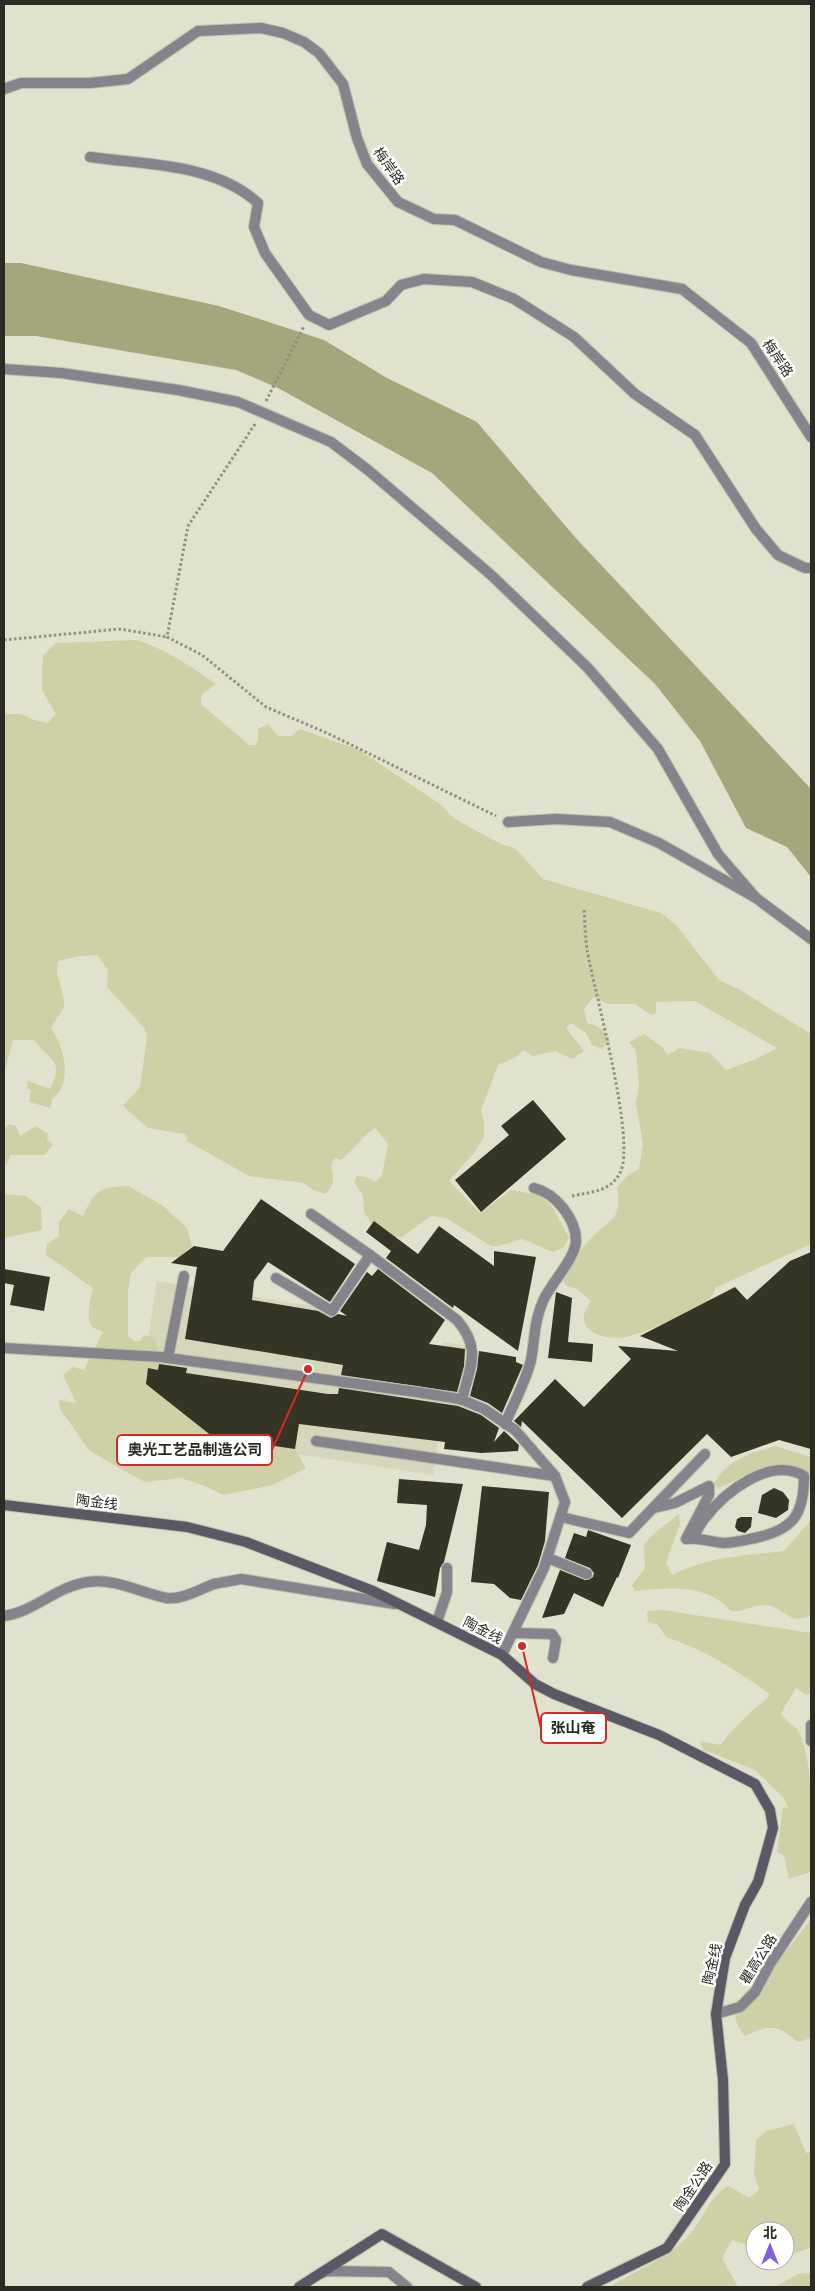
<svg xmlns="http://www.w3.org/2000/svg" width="815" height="2291" font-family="'PT Sans','Noto Sans SC',sans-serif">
<rect width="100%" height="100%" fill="#e0e2cd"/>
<path fill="#d5d6bb" d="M157,1281L317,1307L348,1333L441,1351L443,1342L476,1347L466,1411L443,1408L433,1475L212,1441L140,1388Z"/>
<g fill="#ced1a5">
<path d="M137,640C167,650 190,666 216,684L202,694L201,704L249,745H255L258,740V729L268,724L278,736H291L300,729L359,750L443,806L449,814L460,822L501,844L516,849L543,879L661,913L676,925L719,980L740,990L811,1034V1244L715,1288C714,1292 712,1296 710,1299C700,1309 640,1335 626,1337C612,1340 581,1336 584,1315C585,1311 589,1305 591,1301L577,1289L565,1285L562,1276C571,1264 580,1250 590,1239C608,1219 623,1222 617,1188L628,1175L639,1169L643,1144L636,1104L639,1083L636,1051L629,1042L644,1034L662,1047L668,1055L679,1048L710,1053L726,1070L756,1059L777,1048L695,1001L656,1002V1013L651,1015L635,1004H609L593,997L584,1009L587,1023C599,1025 605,1030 610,1041L602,1049L592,1045L586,1033L571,1023L566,1028L584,1051L572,1059L555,1051L533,1056L524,1050L516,1057L498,1065L481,1110L484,1122V1137L473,1154L449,1181L480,1213L511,1190L540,1195L552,1206L569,1238L564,1247L553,1252L522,1239L499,1246H491L446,1218L431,1216L402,1237H387L376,1230L364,1212L363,1195L354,1182L357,1176L366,1177L375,1182L382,1175L388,1144L375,1128C361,1136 354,1151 341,1160L335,1158L331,1166C335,1179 334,1184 326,1194L313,1190L304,1183L249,1176L187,1141L186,1134L148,1128L123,1106L140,1087L147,1037L145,1029L107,987L108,970L97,955L80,956L58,961L57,972L64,1000V1007L51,1028C64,1047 74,1083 52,1099L51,1108L29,1102L31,1090L27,1088L28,1081L50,1089C66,1059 48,1060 34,1040H13L4,1073V714H21L34,720L48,723L56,714L42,690V670L43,656L56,643Z"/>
<path d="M9,1124L16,1126L20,1136L36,1126L48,1134L47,1140L53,1144L45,1155H11L4,1168V1130Z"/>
<path d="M128,1186L162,1205L187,1228L192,1246L179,1257H146L131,1273L128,1292V1336L134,1341H140L144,1335L156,1339L160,1360L158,1370L148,1368L146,1384L213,1437L295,1449L306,1468L273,1485L223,1495L205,1486L181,1478L145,1482L124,1471L89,1450L60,1409L59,1400L76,1403L63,1375L73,1367L84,1370L103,1332C100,1330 94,1329 92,1326C85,1317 91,1297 93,1288L46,1255L47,1244L59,1236V1222L69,1209L83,1216C96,1189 98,1188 128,1186Z"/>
<path d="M4,1194L25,1196L41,1207L42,1230L4,1238Z"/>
<path d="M775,1446L811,1457V1481C794,1474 772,1464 753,1472C741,1477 730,1484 717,1488L714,1484C726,1460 751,1453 775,1446Z"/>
<path d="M679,1514L680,1524L666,1563L672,1575C706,1557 747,1555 784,1551L811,1520V1614C794,1627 784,1610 771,1606C756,1602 745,1613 731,1611C706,1583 668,1588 635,1591L632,1585L645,1568L644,1545L652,1535Z"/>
<path d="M662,1610L811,1633V1693L806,1695L796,1688L781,1713C787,1723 796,1726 799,1732C815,1765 811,1833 811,1872L789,1879L784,1856L777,1852L783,1807L788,1808L784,1798L755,1770L704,1750L699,1741L721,1745C729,1733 739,1723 750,1713C757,1705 764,1704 770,1694C737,1671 704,1649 666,1637L658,1625L648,1622L647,1611Z"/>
<path d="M811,1919V2038L798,2042C777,2024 769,2024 745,2036C717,2005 758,1983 777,1962C789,1948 800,1933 811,1919Z"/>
<path d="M794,2124L806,2153L811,2152V2247L791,2255L785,2261V2231H755V2247L732,2240L722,2258L738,2287H609C636,2270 669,2259 690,2234C704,2218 709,2197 728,2186L750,2198L759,2190L754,2174L756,2140L766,2131Z"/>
<path d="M811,2273V2287H775L798,2274Z"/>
</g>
<path fill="#a4a77c" d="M4,263H21L219,306L324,340L387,378L477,422L574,536L811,789V877L787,847L746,828L700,741L655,684L432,473L278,388L236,370L36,336H4Z"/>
<g fill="#343524">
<path d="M533,1100L566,1139L481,1212L455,1180L509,1135L501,1126Z"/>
<path d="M261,1199L355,1264L330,1302L268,1262L254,1281L252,1300L318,1311L331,1318L338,1314L347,1316L340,1311L367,1272L372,1276L378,1269L445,1320L429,1344L465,1349L464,1366L457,1392L341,1375L343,1365L185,1339L197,1267L171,1263L194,1246L223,1251Z"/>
<path d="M374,1221L418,1254L439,1226L494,1266V1251L536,1257L518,1351L454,1305L453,1308L386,1258L391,1251L366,1232Z"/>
<path d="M811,1252V1449L779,1440L731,1457L707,1434L622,1518L522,1421L521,1427L514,1421L555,1379L584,1407L631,1359L618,1346L678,1351L640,1336L735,1287L747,1300L790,1261Z"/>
<path d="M4,1269L50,1277L44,1311L10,1305L14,1285L4,1283Z"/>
<path d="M556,1292L572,1298L568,1342L593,1344L592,1362L548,1358Z"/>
<path d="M479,1351L516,1357V1362L523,1365L502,1413L488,1403L470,1396L477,1369Z"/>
<path d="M159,1364L187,1368L186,1373L328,1394H338L339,1388L458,1406L481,1415L499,1428L494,1442L504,1431L519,1445L518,1451L481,1453L444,1449L445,1442L299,1424L295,1449L213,1437L146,1384L148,1368L158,1370Z"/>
<path d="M399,1479L463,1484L444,1562L440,1568L435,1597L377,1581L387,1542L419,1550L426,1525L427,1505L397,1503Z"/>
<path d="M482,1486L549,1492L545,1541L538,1565L521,1600L510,1598L494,1584L471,1582Z"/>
<path d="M774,1488L783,1492L789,1500L788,1510L776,1518L758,1513L762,1495Z"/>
<path d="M741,1517H752L751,1527L745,1533L738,1531L735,1527L737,1519Z"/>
<path d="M588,1530L631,1545L618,1578L617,1577L603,1607L574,1593L564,1614L542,1618L560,1570L585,1580L593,1577L594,1573L590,1568L565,1558L574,1533L586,1537Z"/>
</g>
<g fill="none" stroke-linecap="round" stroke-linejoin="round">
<defs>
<g id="lane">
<path d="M311,1214L370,1255"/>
<path d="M276,1278L332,1311L370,1255L457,1320C482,1349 470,1366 462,1400"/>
<path d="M168,1358L184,1276"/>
<path d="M505,1424C514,1403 526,1381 531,1360C535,1338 534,1322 543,1301C551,1283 575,1259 576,1241C576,1218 555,1193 534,1188"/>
<path d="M316,1441L555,1476"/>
<path d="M654,1508L675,1503L709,1486V1495L686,1539C699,1537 711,1542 724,1543C734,1543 745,1540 755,1538C793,1530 804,1515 804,1476C770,1456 725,1492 705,1518C700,1524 697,1531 693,1538"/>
<path d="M548,1558L587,1574"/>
<path d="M437,1622L447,1592V1568"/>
<path d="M514,1633L552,1634L556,1640L553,1658"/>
</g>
<g id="street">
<path d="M4,89L21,83H90L128,79L198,31L261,28L283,33L304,42L319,53L343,84L357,138L367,164L398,202L434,219L455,220L541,262L571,270L682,289L751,343L811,437"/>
<path d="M90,157C146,165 214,163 258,203L254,227L265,253L309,315L329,325L386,301L401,285L424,279L472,282L514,299L574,337L635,394L695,435L756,529L778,555L805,568H811"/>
<path d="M4,369L61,373L178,390L238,402L331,442L368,470L490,574L587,667L658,749L718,854L756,898"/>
<path d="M508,822L556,819L610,822L659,843L756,898L811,939"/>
<path d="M4,1348L161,1357L416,1392L460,1399L484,1409L515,1430L555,1476L565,1502L544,1568L502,1655"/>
<path d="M561,1517L629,1533L705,1454"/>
<path d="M4,1616C34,1612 57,1586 88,1582C116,1578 140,1593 167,1598C182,1600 200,1589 214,1584C223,1582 232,1581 241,1579L395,1604"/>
<path d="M811,1725V1741"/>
<path d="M716,2014L740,2007L755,1992L770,1964L811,1902"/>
<path d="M322,2273L326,2271L389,2272L407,2287"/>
</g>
<g id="secondary">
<path d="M4,1505L187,1527L246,1542L373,1591L502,1655L535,1684L554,1694L659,1735L755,1784L770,1810L773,1828L758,1882L745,1905L725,1958L716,2014L723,2080L725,2164L667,2248L587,2287"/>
<path d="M299,2287L382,2234L476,2287"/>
</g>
</defs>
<use href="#lane" stroke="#bcbdab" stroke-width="12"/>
<use href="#street" stroke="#bcbdab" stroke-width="12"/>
<use href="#secondary" stroke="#bcbdab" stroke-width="12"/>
<g stroke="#909182" stroke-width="3" stroke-dasharray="2.5 2.5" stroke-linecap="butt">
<path d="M266,401L304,326"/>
<path d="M255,424L188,526L167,637L202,655L266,707L327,733L496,816"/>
<path d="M4,640L120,629L167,637"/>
<path d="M572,1196C590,1192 610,1192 620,1173C637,1141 594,992 587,949C585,936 585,921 584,908"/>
</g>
<use href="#lane" stroke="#85838c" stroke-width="10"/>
<use href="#street" stroke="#85838c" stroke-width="10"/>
<use href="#secondary" stroke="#5a5864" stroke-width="10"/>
</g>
<g text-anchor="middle" stroke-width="5" stroke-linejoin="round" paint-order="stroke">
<g font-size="14" fill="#2b2b23" stroke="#fff">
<text transform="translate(389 166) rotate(55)" y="5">梅岸路</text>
<text transform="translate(778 358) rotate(56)" y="5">梅岸路</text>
<text transform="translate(97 1502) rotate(7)" y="5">陶金线</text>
<text transform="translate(483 1630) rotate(27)" y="5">陶金线</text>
<text transform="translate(758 1959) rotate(-58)" y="5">瞿高公路</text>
<text transform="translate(712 1964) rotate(-77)" y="5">陶金线</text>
<text transform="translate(693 2186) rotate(-56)" y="5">陶金公路</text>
</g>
</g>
<path fill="none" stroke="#d62828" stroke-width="2" d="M308 1369L272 1450M522 1646L541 1728"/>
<g fill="#d62828" stroke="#fff" stroke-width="2">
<circle cx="308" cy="1369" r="5"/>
<circle cx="522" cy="1646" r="5"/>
</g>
<g fill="#fff" stroke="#d62828" stroke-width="2">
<rect x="117" y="1435" width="155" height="30" rx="5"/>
<rect x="541" y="1713" width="65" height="30" rx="5"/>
</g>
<g font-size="15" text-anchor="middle" font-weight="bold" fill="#2b2b23">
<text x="195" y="1455">奥光工艺品制造公司</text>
<text x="573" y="1733">张山奄</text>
</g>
<rect width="815" height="2291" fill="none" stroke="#2b2b23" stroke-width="10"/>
<g transform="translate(770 2246)"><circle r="24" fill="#ffffff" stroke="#aaaaa7"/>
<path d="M0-4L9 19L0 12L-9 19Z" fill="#835fda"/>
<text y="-8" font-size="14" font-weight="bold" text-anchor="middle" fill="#2b2b23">北</text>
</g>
</svg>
